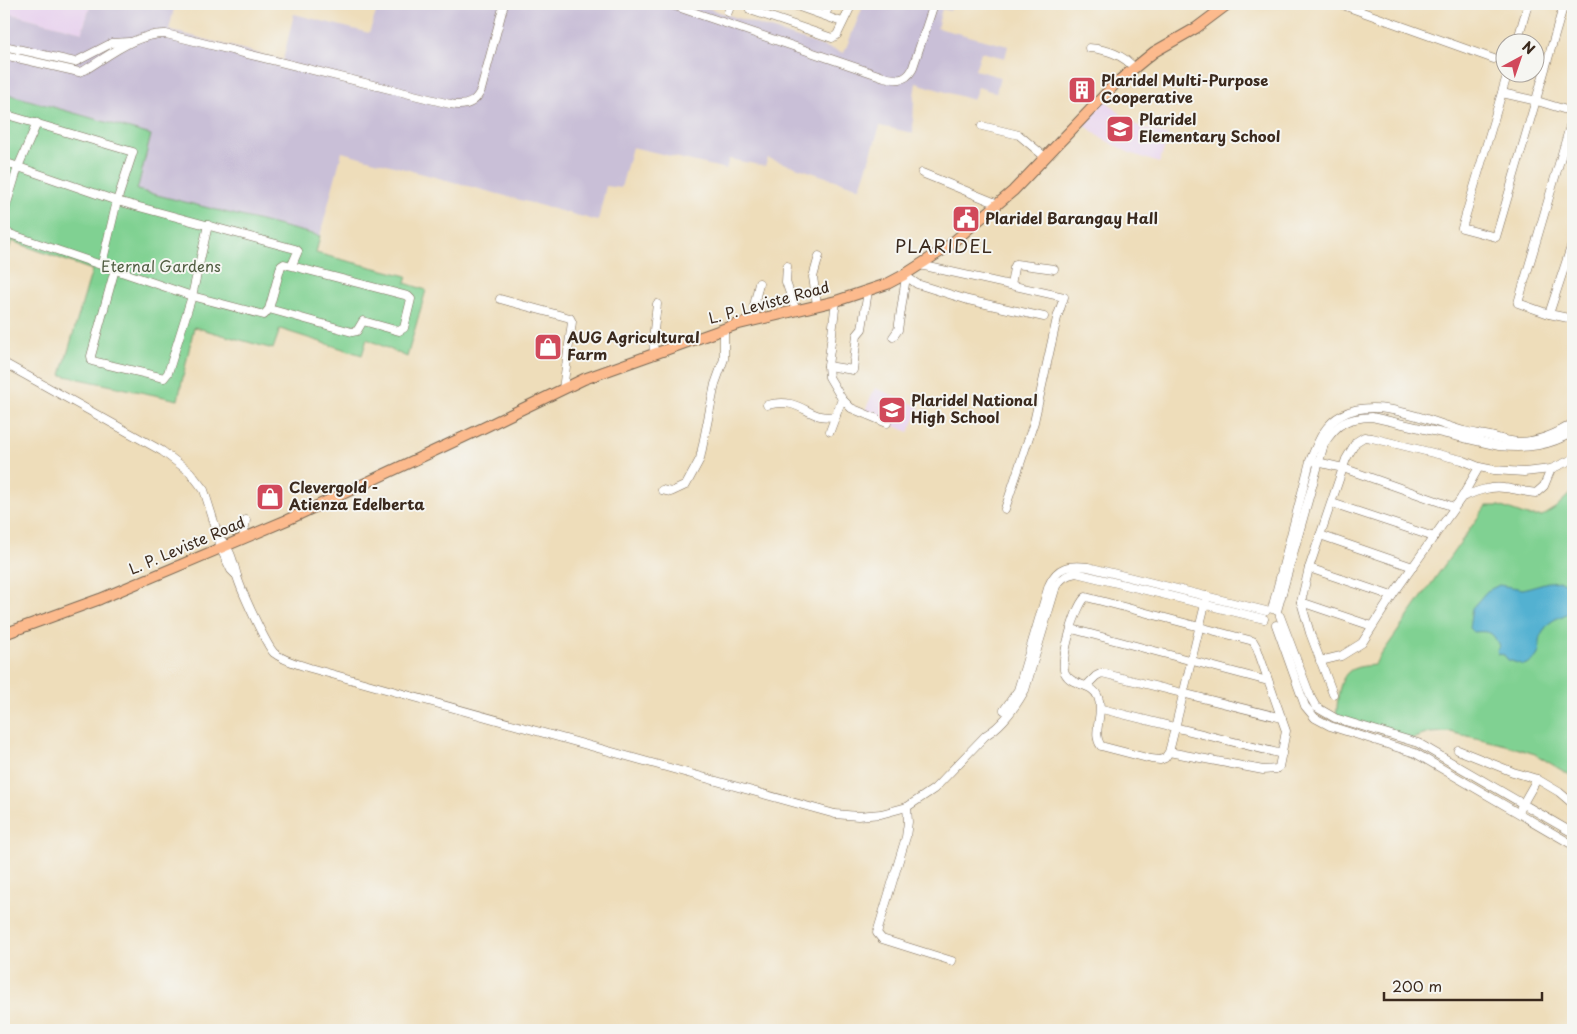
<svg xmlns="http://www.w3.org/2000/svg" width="1577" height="1034" font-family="'Playpen Sans',sans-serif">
<rect width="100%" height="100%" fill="#f6f6f2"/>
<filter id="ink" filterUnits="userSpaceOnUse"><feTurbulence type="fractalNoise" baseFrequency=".02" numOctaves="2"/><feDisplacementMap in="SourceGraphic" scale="10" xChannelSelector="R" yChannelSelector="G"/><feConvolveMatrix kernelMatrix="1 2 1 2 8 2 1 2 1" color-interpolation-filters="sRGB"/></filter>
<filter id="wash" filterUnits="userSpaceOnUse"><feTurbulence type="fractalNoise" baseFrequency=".0096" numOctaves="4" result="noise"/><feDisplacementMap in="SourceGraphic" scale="20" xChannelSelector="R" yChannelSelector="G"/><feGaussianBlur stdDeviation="1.12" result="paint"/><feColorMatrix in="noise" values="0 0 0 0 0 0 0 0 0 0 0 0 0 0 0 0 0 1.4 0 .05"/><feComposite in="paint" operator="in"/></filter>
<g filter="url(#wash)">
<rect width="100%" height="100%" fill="#eeddba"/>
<g fill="#e8d2ee">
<path d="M7,4H91L82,32L4,12Z"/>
<path d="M1103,98L1130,123L1169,136L1159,163L1130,153L1101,138L1080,121Z"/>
<path d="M875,388L920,407L909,432L864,413Z"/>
</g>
<path fill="#c9bfd7" d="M91,4H175L169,30L283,60L294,14L369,33L379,4H695L844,53L864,4H953L950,11L942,9L937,28L1008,46L1005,58L981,52L975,70L1000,77L996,93L978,87L973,100L916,83L914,96L913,133L880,126L860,188L768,158L765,166L729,159L726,169L632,147L621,188L606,186L598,221L342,152L320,236L136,190L150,135L4,93V12L82,32Z"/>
<g fill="#80d192" stroke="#5e7e58">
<path d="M4,93L151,135L137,190L320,236L316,253L407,276L405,283L426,290L407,357L367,339L362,355L280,329L273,349L194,327L178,400L61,375L92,270L12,241L4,262Z"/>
<path d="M1573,491V777L1535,754L1506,745L1450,732L1429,733L1409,740L1336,717C1338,703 1337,676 1353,669C1359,666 1367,666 1374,665L1486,506H1499L1527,516H1542L1555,508Z"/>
</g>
<path fill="#53b1d1" stroke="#476e78" d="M1561,581C1571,586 1573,588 1573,599C1573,620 1556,613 1546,627C1533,644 1549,655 1524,665L1508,660L1504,655L1498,654L1497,651L1499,646C1492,631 1490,631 1473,632L1469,628L1472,608L1487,591L1499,585L1523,589L1548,582Z"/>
</g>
<g filter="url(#ink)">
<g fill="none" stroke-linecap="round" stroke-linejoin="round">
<defs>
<g id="minor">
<path d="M669,4L884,77C896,80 905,82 912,70L934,4"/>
<path d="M749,4L750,10L832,38L837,35L852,4"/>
<path d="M791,4L842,22"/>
<path d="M1340,4L1494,59"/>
<path d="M728,12L731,4"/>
<path d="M825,15L830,4"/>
<path d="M1517,42L1528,4"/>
<path d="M4,46L75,62L112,43L129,42"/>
<path d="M1089,48C1106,49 1124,55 1134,68"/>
<path d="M4,55L79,72L85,70C110,55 136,33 166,34L450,104C464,107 475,104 481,90L504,4"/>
<path d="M1508,72L1462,228L1496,237L1564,4"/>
<path d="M1502,93L1537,101L1573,112"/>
<path d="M4,114L133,152L117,201L102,264"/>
<path d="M1573,116L1518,303L1549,314L1573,319"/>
<path d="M982,126L1019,135L1045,157"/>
<path d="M4,162L117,201L295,249L298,251L292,265"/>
<path d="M922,173L998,204"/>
<path d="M4,213L18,167L37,123"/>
<path d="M4,232L192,296L264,315L269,309L281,266L284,264L408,296L411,299L404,328L399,331L363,321L357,331L352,332L269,309"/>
<path d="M920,265L1064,297L1057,318L1034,422L1005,509"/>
<path d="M787,266L786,282L796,311"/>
<path d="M115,269L91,356L92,361L164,378L168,373L192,296L208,225"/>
<path d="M904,275L917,284L968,300L1044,317"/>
<path d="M1011,285L1014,268L1016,264L1054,269"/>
<path d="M500,299L570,318L572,322L563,389"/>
<path d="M836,301L828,366L829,377L842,399L851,408L887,423"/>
<path d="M817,305L813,277L819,256"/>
<path d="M1549,314L1573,241"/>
<path d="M756,320L754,306L759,283"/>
<path d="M893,337L898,330L906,277"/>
<path d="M654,353L653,339L657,304"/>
<path d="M4,363L162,451L190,472L204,490L219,538L220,547L231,570L237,576"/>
<path d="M828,366L853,370L857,335L862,329L868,291"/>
<path d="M767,405C775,403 783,402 791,404C810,409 814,420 836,416"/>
<path d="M830,431L842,399"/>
<path d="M1313,461L1343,468L1454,507"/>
<path d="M662,490L671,492L686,485L700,459L715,384L724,359V329"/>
<path d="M1462,497C1475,492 1489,486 1504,488C1515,489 1525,492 1536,493L1544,486L1551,469"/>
<path d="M1332,503L1434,537"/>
<path d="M1320,535L1413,567"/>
<path d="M219,538C231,549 233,561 237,576C240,588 266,645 274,653C284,661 298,664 310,668L835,814L858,816L881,814L907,807L934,789L986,735C1002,726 1016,706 1025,690L1056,586C1062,578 1066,575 1076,573L1264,619"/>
<path d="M243,538L246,520"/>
<path d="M1309,568L1392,596"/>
<path d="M1301,602L1372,626"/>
<path d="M1272,609L1310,461C1317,444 1324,424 1342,415C1377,396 1428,421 1464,431C1472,433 1481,434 1490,436C1499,438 1510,442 1520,442C1540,441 1557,434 1573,423"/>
<path d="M1277,611L1324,444C1337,423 1347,418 1372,417L1499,446C1527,449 1549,446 1573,432"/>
<path d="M1280,616L1311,698L1316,707L1335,718L1418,743L1573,833"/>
<path d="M1276,625L1305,706L1315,718L1330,726L1415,753L1573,845"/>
<path d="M1072,629L1268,681"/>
<path d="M1320,661L1341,656L1362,643L1392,596L1462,497L1479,467"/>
<path d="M1086,686L1096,676L1102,673L1282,718"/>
<path d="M1333,694L1310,633L1301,602L1309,568L1346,459L1356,442L1364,437L1372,438L1462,460L1479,467L1494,470L1524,472L1551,469L1573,459"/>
<path d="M1102,709L1282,754"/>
<path d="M1004,710L1018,690L1049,585C1057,566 1069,565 1088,567L1266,611"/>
<path d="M1458,750L1513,772L1537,779L1559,792L1573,804"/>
<path d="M1169,752L1263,770L1276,769L1279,767L1286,731L1257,648L1253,641L1086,597C1076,604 1059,662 1065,673C1072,687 1092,682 1098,697C1105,713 1091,733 1101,746L1151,759L1160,760L1165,758L1169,752L1175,728L1207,596"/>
<path d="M907,807L908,822L906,837L877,933L882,939L952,961"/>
<path d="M1521,807L1537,779"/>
</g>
<path id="major" d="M4,634L100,599L287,520L483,428L584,379L735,325L836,301L887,284L904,275L946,248L1013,191L1116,83L1154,52L1196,28L1228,4"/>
</defs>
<use href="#minor" stroke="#7a6955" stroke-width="9"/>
<use href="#major" stroke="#7a6955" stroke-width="12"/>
<use href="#minor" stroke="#fff" stroke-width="8"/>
<use href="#major" stroke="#fcba8d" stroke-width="10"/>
</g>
</g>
<defs>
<symbol id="building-square" viewBox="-11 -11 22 22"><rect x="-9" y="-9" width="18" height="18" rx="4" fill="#d1495b" stroke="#f6f6f2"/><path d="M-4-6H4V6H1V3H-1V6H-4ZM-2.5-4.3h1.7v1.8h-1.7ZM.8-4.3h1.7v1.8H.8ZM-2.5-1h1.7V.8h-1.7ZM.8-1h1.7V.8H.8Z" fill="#fff"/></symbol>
<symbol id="school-square" viewBox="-11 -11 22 22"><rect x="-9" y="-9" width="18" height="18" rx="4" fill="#d1495b" stroke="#f6f6f2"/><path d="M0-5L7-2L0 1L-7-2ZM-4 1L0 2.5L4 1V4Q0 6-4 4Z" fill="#fff"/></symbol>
<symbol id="civic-square" viewBox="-11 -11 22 22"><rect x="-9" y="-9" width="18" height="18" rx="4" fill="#d1495b" stroke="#f6f6f2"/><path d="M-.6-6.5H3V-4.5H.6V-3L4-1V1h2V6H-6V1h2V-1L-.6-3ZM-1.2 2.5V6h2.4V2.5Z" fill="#fff"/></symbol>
<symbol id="shop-square" viewBox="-11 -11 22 22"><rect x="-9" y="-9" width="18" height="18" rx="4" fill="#d1495b" stroke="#f6f6f2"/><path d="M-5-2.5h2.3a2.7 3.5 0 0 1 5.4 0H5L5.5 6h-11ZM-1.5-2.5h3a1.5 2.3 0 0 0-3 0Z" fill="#fff"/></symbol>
</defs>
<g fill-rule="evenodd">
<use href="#building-square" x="1066" y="74" width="32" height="32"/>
<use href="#school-square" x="1104" y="113" width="32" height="32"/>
<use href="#civic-square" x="950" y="203" width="32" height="32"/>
<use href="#shop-square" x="532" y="331" width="32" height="32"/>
<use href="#school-square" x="876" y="394" width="32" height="32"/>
<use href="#shop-square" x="254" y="481" width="32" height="32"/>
</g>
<g text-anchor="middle" stroke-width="4" stroke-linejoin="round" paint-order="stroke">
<g font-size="15" font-weight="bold" fill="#3b2a1e" stroke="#f6f6f2" text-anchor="start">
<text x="1101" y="86">Plaridel Multi-Purpose<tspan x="1101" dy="17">Cooperative</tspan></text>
<text x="1139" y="125">Plaridel<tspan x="1139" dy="17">Elementary School</tspan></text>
<text x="985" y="224">Plaridel Barangay Hall</text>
<text x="567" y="343">AUG Agricultural<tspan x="567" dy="17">Farm</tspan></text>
<text x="911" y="406">Plaridel National<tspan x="911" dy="17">High School</tspan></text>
<text x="289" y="493">Clevergold -<tspan x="289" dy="17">Atienza Edelberta</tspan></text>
</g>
<g font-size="15" fill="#505c41" stroke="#f6f6f2">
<text x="161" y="272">Eternal Gardens</text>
</g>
<g font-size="15" fill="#3b2a1e" stroke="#f6f6f2">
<text transform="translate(769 303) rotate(-15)" y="5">L. P. Leviste Road</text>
<text transform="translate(187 546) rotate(-23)" y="5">L. P. Leviste Road</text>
</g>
<g font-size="18" letter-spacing="1" fill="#3b2a1e" stroke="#f6f6f2">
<text x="944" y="253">PLARIDEL</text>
</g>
</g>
<rect width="1577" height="1034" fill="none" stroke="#f6f6f2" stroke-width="20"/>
<g transform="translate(1520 58) rotate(40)"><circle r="24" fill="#f6f6f2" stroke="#aba49d"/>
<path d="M0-4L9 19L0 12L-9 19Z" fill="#d1495b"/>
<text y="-8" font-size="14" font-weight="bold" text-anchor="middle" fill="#3b2a1e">N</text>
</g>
<path d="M1384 992v8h158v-8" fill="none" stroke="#3b2a1e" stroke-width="2.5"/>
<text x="1392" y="992" font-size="15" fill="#3b2a1e" stroke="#f6f6f2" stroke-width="4" paint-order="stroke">200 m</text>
</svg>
